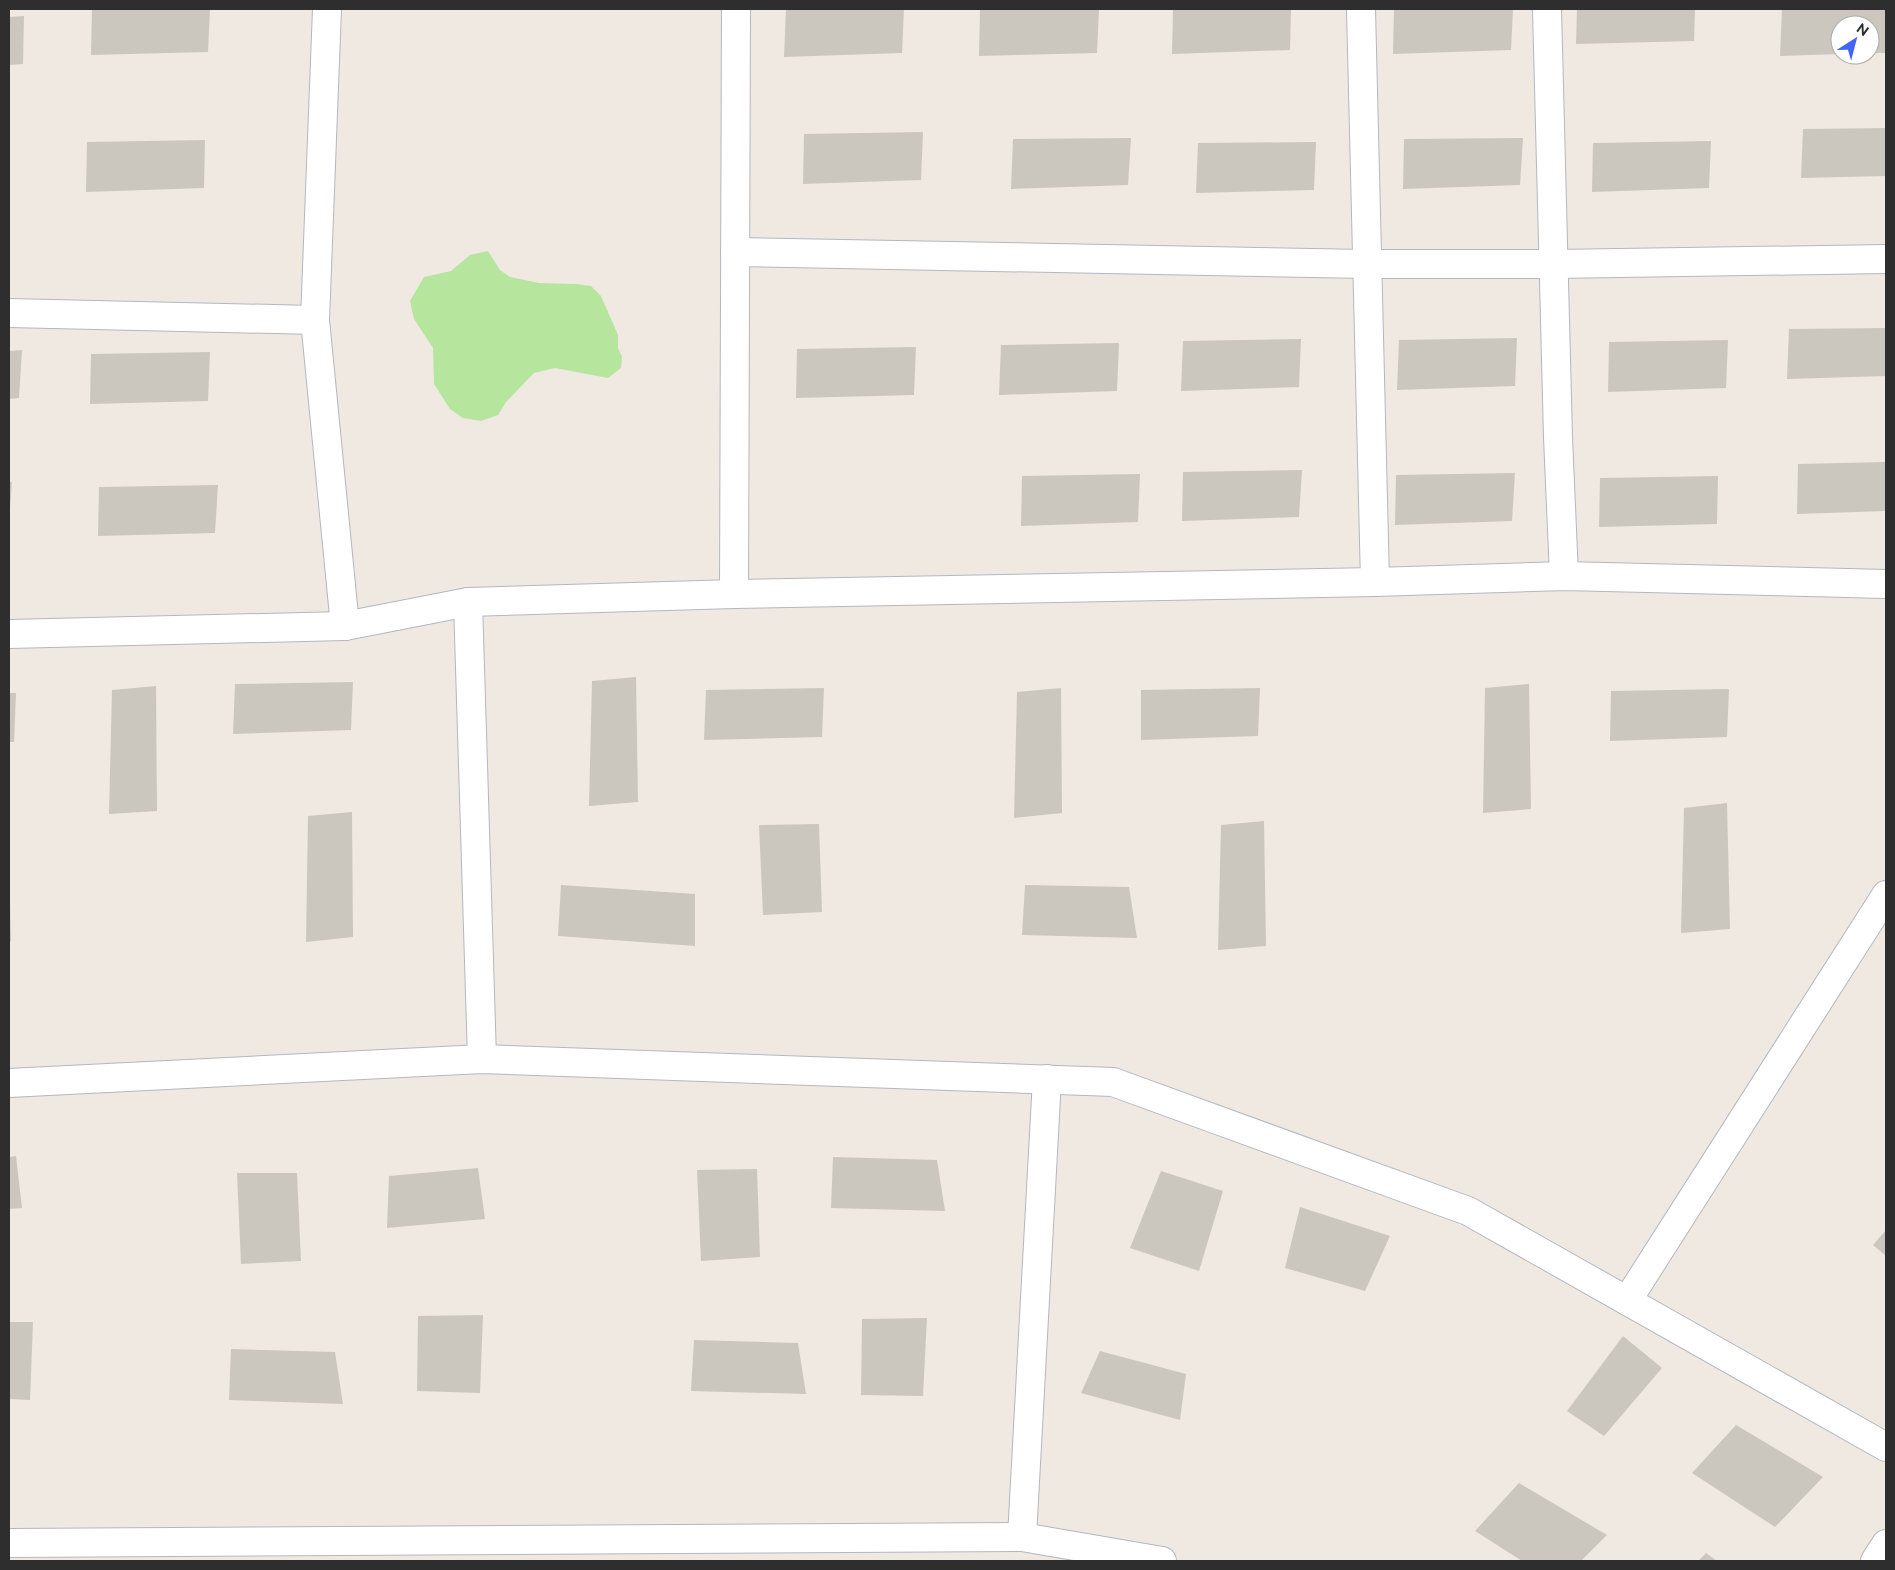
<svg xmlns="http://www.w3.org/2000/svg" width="1895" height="1570" font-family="Raleway,sans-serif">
<rect width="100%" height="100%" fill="#efe9e1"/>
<path fill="#b6e59e" d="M488,251L500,270L510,277L539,283L577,284L591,286L601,296L618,335V348L622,357L621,368L608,378L555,368L534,373L506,402L498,415L481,421L463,418L450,409L434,384L433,348L414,319L410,301L424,277L451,271L470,255Z"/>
<g fill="#cbc7bf">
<path d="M92,9H210L208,52L91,55Z"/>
<path d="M786,9H904L902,53L784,57Z"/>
<path d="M980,9H1099L1097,53L979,56Z"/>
<path d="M1173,9H1291L1290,50L1172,54Z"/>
<path d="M1394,9H1513L1511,50L1393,54Z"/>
<path d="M1577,9H1695L1694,41L1576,44Z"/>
<path d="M1782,9H1886V53H1870V25H1840V54L1780,56Z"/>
<path d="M24,16L23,64L9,65V17Z"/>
<path d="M1886,128V176L1801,178L1803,129Z"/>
<path d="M923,132L921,180L803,184L804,134Z"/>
<path d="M1131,138L1128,185L1011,189L1013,139Z"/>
<path d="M1523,138L1520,185L1403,189L1404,139Z"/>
<path d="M205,140L204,188L86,192L87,142Z"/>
<path d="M1711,141L1709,188L1592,192L1593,143Z"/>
<path d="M1316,142L1314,190L1196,193L1198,143Z"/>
<path d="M1886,328V376L1787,379L1789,329Z"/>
<path d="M1517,338L1515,386L1397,390L1399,340Z"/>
<path d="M1301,339L1299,387L1181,391L1183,341Z"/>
<path d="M1728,340L1726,388L1608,392L1609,342Z"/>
<path d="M1119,343L1117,391L999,395L1001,345Z"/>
<path d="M916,347L914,395L796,398L797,349Z"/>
<path d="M22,350L19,398L9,399V351Z"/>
<path d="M210,352L208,401L90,404L91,354Z"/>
<path d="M1886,462V511L1797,514L1798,464Z"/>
<path d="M1302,470L1299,517L1182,521L1183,472Z"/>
<path d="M1515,473L1512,521L1395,525L1396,475Z"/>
<path d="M1140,474L1138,522L1021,526L1022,476Z"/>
<path d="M1718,476L1717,524L1599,527L1600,478Z"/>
<path d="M9,482H12L10,508H9Z"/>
<path d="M218,485L215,533L98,536L99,487Z"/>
<path d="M636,677L638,802L589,806L592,681Z"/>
<path d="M353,682L351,730L233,734L235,684Z"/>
<path d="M1529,684L1531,809L1483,813L1485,688Z"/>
<path d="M156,686L157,811L109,814L112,690Z"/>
<path d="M824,688L822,737L704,740L706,690Z"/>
<path d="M1061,688L1062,813L1014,818L1017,692Z"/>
<path d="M1260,688L1258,736L1141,740V690Z"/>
<path d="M1729,689L1727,737L1610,741L1611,691Z"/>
<path d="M9,693H16L14,742H9Z"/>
<path d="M1727,803L1730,929L1681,933L1684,808Z"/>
<path d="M352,812L353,937L306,942L308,816Z"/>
<path d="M1264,821L1266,946L1218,950L1221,825Z"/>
<path d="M819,824L822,912L763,915L759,825Z"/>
<path d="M561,885L695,894V946L558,936Z"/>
<path d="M1025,885L1129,887L1137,938L1022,935Z"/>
<path d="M9,902H10L11,941L9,942Z"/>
<path d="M16,1156L22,1208L9,1209V1157Z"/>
<path d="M833,1157L937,1160L945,1211L831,1208Z"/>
<path d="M478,1168L485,1219L387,1228L389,1176Z"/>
<path d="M757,1169L760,1257L701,1261L697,1170Z"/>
<path d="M1161,1171L1223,1191L1199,1271L1130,1248Z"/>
<path d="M237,1173H297L301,1261L241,1264Z"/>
<path d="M1300,1207L1390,1236L1365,1291L1285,1268Z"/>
<path d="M1886,1230V1256L1873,1245Z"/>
<path d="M483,1315L480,1393L417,1391L418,1316Z"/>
<path d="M927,1318L923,1396L861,1395L862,1319Z"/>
<path d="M9,1322H33L30,1400L9,1399Z"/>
<path d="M1623,1336L1662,1368L1604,1436L1567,1411Z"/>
<path d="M694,1340L798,1343L806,1394L691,1391Z"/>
<path d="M231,1349L335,1352L343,1404L229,1400Z"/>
<path d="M1100,1351L1186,1374L1180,1420L1081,1393Z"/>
<path d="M1736,1425L1823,1477L1775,1527L1692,1473Z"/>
<path d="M1519,1483L1607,1535L1581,1561H1522L1475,1531Z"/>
<path d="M1706,1553L1717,1561H1698Z"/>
</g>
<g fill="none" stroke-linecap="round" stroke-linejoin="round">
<defs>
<g id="minor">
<path d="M327,9L315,320L345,626L468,602L482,1059"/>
<path d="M1361,9L1375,582"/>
<path d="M1547,9L1558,437L1564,576"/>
<path d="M735,252L1367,264H1555L1886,259"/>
<path d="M9,313L315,320"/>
<path d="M734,594L736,9"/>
<path d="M468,602L734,594L1375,582L1564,576L1886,584"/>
<path d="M9,634L345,626"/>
<path d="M9,1083L482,1059L1113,1082L1468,1211L1886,1447"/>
<path d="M1627,1301L1886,895"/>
<path d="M1022,1537L1047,1079"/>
<path d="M9,1543L1022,1537L1162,1561"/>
<path d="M1875,1561L1886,1544"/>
</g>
</defs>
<use href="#minor" stroke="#b4b7c1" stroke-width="30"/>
<use href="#minor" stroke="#fff" stroke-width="28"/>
</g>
<rect width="1895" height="1570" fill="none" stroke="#2e2e2e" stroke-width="20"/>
<g transform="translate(1855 40) rotate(36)"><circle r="24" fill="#ffffff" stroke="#ababab"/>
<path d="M0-4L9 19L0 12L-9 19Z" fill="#4264fb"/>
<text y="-8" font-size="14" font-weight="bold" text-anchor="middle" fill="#2e2e2e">N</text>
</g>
</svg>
